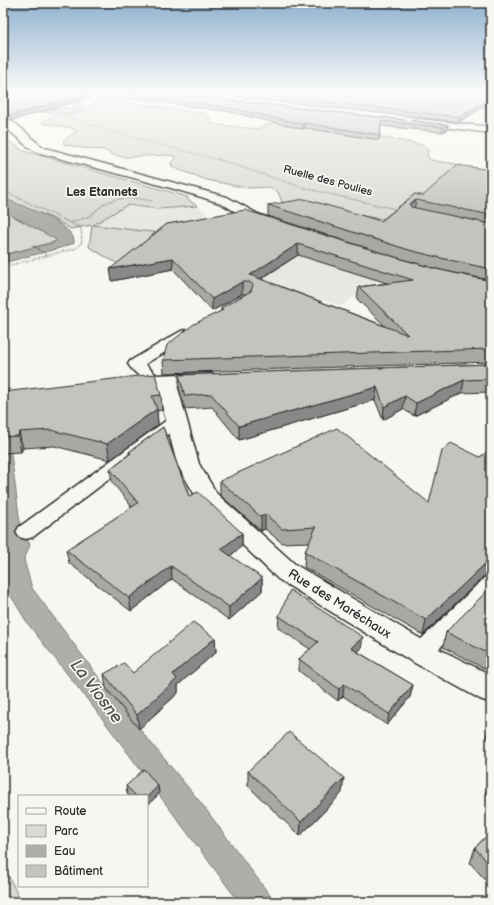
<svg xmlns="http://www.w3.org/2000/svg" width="494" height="905" font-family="'Balsamiq Sans',sans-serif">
<rect width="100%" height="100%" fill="#f6f6f2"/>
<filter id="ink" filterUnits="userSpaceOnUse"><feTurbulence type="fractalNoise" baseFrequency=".025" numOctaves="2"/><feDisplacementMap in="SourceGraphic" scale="8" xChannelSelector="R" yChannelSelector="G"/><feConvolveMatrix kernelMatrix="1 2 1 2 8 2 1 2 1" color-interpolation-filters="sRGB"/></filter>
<g filter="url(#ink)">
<path fill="#e7e7e3" d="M127,205L158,209L198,206L208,215L225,221L394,267L341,306L323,300L308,309L259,303L228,292L200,298L173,269L148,274L118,264L89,247L92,225Z"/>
<g fill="#d9d9d5" stroke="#828280">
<path d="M111,95L125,96V101L131,103L206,114L210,119L211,124L256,129L276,122L366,134L422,145L428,149L427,156L430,160L456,164L460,168L395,221L304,207L282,202L278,192L269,187L247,188L207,180L172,167L171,163L176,159L175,156L168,155L124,157L113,155L104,150L81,148L64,144L63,141L77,131L71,128L42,123C49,114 69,115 81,111C92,108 100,98 111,95Z"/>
<path d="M66,99L82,104L83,107C70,116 55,113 40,112L75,107V105L70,103Z"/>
<path d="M3,138L24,151L188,197L187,199L198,206L158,209L127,205L93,225L168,234L118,264L89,247L92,225L71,229L54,219L40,213L19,219L57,239V241L3,255Z"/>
<path d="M3,864L21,902H3Z"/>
</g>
<g fill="#aeaeab" stroke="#7a7a78">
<path d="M3,198C17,204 78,225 74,243L60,248L3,263V255L53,243L57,240L3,211Z"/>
<path d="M3,406L5,408L20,523L30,545L24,560L32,588L117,702L201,803L275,902H239L101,717L28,624L3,583Z"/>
</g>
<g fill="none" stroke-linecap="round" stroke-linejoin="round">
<defs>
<g id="lane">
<path d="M186,330L191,331L193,334L191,337L145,364L163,381L161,384C150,387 134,373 128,364L130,361L181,331Z"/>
<path d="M177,415L183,417L185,420L183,423L33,537L26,539L19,537L16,532L19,527L171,417Z"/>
<path d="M491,575V596L429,659L421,662L413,659L410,653L413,647L484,578Z"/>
</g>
<g id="street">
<path d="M3,118C20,122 30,140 45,148L227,197L258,214L272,219L274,222L272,225C253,229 233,207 217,202C158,183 97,169 37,152L27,146L3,125Z"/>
<path d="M166,375L173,377L176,381L199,464L217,494L296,565L431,645L491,675V703L480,699L411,661L278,579L200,504L177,464L156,381L159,377Z"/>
</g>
<g id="secondary">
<path d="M419,119L491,127V133L416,124L414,122Z"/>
<path d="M209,373L216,375L219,379L216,383L209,385L156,387L127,391L120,389L117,385L120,381L156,375Z"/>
</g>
</defs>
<use href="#lane" stroke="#2b2b2b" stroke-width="3"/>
<use href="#street" stroke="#2b2b2b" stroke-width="3"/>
<use href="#secondary" stroke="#2b2b2b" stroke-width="3"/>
<path stroke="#2b2b2b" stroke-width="1" stroke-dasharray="0.5 1.5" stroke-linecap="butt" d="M74,101L86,106L82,110L66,115L65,117L134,138L220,160"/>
<g stroke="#2b2b2b" stroke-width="1.5" stroke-dasharray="0.5 1.5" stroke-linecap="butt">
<path d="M217,159L304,188L399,210"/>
<path d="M3,187L6,192L81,228L82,240L81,244"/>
<path d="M72,222L90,216L105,203L118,199L134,198L153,201"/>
</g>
<g stroke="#2b2b2b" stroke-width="2" stroke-dasharray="0.5 2" stroke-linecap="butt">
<path d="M32,245L47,255"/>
<path d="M3,267L77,248L81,243"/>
</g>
<path stroke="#2b2b2b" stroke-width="2.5" stroke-dasharray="1 3" stroke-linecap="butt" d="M3,383L12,393"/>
<use href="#lane" fill="#f6f6f2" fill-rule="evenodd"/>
<use href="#street" fill="#f6f6f2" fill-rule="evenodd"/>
<use href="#secondary" fill="#f6f6f2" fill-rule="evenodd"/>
</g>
<g fill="#a8a8a5" stroke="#2b2b2b" fill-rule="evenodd">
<path d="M3,93H164L448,125L447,130L442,132L381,126L379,140L305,128L302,129L230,112L102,94L12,120L3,117Z"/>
<path d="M203,93H491V102L459,122Z"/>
<path d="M491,170V280L443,271L407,261L268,216V205L381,221L415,194L423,196Z"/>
<path d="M167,224L398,258L436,269L491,281V362L164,373L163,360L221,311V308L246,294H242L212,311L173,269L112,281ZM298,255L387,283L359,287L357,299L385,326L261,279Z"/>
<path d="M491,364V404L489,392L462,393L414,416L403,409L383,420L375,400L239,440L212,407L185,409L179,388V375Z"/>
<path d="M3,392L161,395L162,410L157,411L158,425L110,460L54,446L23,448L21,452L3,453Z"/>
<path d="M163,427L189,496L242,533V546L230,556L262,578V591L229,620L172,579L131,611L69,563L66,550L132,507L112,482L110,469L129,454V452Z"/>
<path d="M491,449V574L483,577L423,635L304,567L305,552L309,542L282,543L265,529L261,531L220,495V481L429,503L480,457Z"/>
<path d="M491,587V672L443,647L446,632Z"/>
<path d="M279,616L361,649L358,652L413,685L410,697L387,725L343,696L338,701L299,671V659L310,649L278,628Z"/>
<path d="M215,638L216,652L178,685V693L139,729L106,688L104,674L133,673Z"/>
<path d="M490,723H491V742L486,738Z"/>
<path d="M248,771L342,793L300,836L248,786Z"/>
<path d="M491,778V798L485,793Z"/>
<path d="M126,786H158L159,794L147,796H129L127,794Z"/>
<path d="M491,831V886L470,863L475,848Z"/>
</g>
<g fill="#888886" stroke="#2b2b2b">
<path d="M91,93H102V94L12,120L11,115Z"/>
<path d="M491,98V102L459,122L460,117Z"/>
<path d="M305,123V128L302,129V124Z"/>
<path d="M448,125L447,130L442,132L443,127Z"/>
<path d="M416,200L414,210L408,214L409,204Z"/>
<path d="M298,244V255L252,284L250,275Z"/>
<path d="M173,258V269L112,281L110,269Z"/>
<path d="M242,282V294L212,311V299Z"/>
<path d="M464,380L462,393L414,416L416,403Z"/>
<path d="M377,387L375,400L239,440V426Z"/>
<path d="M405,396L403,409L383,420L384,407Z"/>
<path d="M157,409L158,425L110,460L107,444Z"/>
<path d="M19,432L23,448L21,452L18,436Z"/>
<path d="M265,514V529L261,531V517Z"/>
<path d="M242,533V546L221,563V549Z"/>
<path d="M491,561V574L483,577L423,635L426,620L487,562Z"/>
<path d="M171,566L172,579L131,611L129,598Z"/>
<path d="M262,578V591L229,620V607Z"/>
<path d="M363,637L361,649L350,660L351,648Z"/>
<path d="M215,638L216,652L178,685V693L139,729L137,715L173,674Z"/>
<path d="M344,684L343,696L338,701L339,689Z"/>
<path d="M413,685L410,697L387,725L389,714Z"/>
<path d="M344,778L342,793L300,836L301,822Z"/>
<path d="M158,786L159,794L147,806V797Z"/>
</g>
<g fill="#c3c3c0" stroke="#2b2b2b" fill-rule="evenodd">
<path d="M3,93H91L11,115L3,113Z"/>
<path d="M125,93H164L448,125L443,127L381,121L380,135L305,123L302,124L230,108Z"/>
<path d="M243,93H491V98L460,117Z"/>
<path d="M457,165L491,170V215L416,200L409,204L411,207L491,224V269L445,259L409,250L268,205L305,199L381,221L415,194L423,196Z"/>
<path d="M245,210L398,258L436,269L491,281V349L163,360L167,345L194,324L223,310L221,308L251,291L253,285L250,282H242L212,299L173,258L110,269L167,224ZM298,244L413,280L359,287L408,335L250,275Z"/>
<path d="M491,364V379L464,380L416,403L405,396L384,407L377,387L239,426L211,394L185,396L179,375Z"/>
<path d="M155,374L161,395L152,396L157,409L107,444L51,430L19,432L18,436L3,437V392Z"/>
<path d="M163,427L189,496L198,492L242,533L221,549L262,578L229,607L171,566L129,598L66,550L138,503L110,469L131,453L129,452Z"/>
<path d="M337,428L429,503L442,451L451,443L480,457L491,449V561L487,562L426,620L305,552L316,527L282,529L265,514L261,517L220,481Z"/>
<path d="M491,587V655L446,632Z"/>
<path d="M290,590L363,637L351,648L413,685L389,714L344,684L339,689L299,659L318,642L279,616Z"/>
<path d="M193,622L215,638L173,674L177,679L137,715L104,674L124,663L133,673Z"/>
<path d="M289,732L344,778L301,822L248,771Z"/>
<path d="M144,769L158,786L147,797V796H136L126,786Z"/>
<path d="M491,831V866L475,848Z"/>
</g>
</g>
<linearGradient id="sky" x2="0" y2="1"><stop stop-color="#91b2d0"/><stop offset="0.42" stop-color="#fbfbf9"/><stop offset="1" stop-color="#fbfbf9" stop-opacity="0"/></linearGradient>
<rect width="494" height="220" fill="url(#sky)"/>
<g text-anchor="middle" stroke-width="3.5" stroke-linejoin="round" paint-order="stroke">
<g font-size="11" fill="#2b2b2b" stroke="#f6f6f2">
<text transform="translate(328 180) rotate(15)" y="4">Ruelle des Poulies</text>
</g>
<g font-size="12" font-weight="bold" fill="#2b2b2b" stroke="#f6f6f2">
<text x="102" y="196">Les Etannets</text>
</g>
<g font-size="13" fill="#2b2b2b" stroke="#f6f6f2">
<text transform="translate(340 603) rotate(32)" y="5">Rue des Maréchaux</text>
</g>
<g font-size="17" font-style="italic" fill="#525251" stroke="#f6f6f2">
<text transform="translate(97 691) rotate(53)" y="6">La Viosne</text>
</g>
</g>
<rect width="494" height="905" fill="none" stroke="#f6f6f2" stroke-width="16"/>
<rect x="8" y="8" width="478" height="889" fill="none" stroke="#2b2b2b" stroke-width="1.5" filter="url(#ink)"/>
<rect x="18" y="795" width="130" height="92" fill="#f6f6f2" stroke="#a5a5a2"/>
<rect x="26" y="808" width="20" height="6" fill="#f6f6f2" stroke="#a5a5a2"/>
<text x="54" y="815" font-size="12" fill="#2b2b2b">Route</text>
<rect x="26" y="825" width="20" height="12" fill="#d9d9d5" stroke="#a5a5a2"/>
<text x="54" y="835" font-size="12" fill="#2b2b2b">Parc</text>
<rect x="26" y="845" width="20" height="12" fill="#aeaeab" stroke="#a5a5a2"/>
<text x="54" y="855" font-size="12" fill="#2b2b2b">Eau</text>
<rect x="26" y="865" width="20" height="12" fill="#c3c3c0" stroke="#a5a5a2"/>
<text x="54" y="875" font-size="12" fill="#2b2b2b">Bâtiment</text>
</svg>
